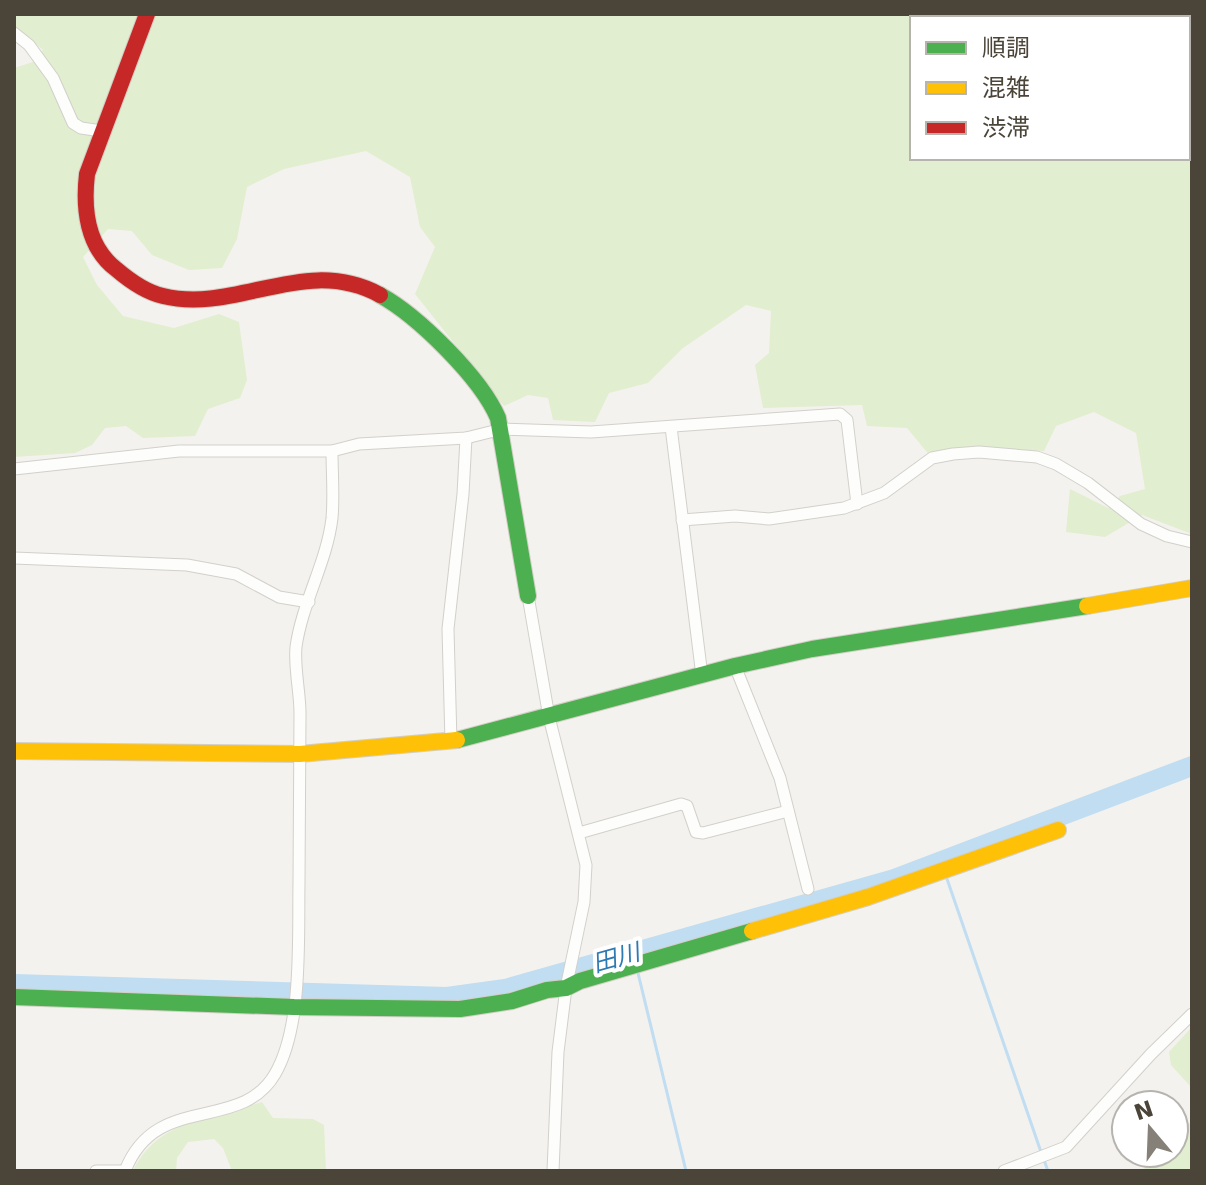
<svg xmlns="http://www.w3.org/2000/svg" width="1206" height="1185" font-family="'DejaVu Sans','Noto Sans JP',sans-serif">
<rect width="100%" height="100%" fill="#f4f2ee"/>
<g fill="#e1eecf" fill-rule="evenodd">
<path d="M14,14H1192V534L1142,515L1105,537L1066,532L1070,489L1108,508L1120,496L1145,489L1136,433L1094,412L1056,426L1044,451L987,448L931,457L907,428L867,426L862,405L763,408L755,365L769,353L771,311L746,305L683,348L648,383L609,393L595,422L553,420L548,398L528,395L504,406L415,294L435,247L420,227L410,177L366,151L284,169L247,187L237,239L222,268L189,270L152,255L132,231L108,229L83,257L97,285L123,316L174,328L219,314L239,322L247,380L240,398L208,409L195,436L143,438L126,426L105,428L92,445L75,453L14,457V68L33,62L43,50L14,26ZM912,18H1188V158H912Z"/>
<path d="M1192,1027V1088L1171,1065L1169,1052Z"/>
<path d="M262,1102L273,1118L313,1119L324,1125L326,1171H232L223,1148L214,1139L188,1142L177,1158L176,1171H133C156,1121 214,1116 262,1102Z"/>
<path d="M1192,1123V1171H1145L1142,1153H1174V1127Z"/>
</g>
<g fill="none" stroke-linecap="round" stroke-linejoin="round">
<g stroke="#c0ddf1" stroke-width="3">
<path d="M946,876L1041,1152"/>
<path d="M637,969L686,1171"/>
<path d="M1044,1160L1048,1171"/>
</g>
<path stroke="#c0ddf1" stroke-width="20" d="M14,984L447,997L505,989L894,879L1192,766"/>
<defs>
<g id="street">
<path d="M14,33L29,45L53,78L73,123L81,128L102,131"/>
<path d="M671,427L702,676"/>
<path d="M14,469L179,451H332L359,444L466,438L502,429L591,432L840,414L847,420L857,504"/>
<path d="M682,520L735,516L769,519L844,508L884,493L932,458L953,454L979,452L1037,457L1056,464L1088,483L1141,524L1167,536L1192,542"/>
<path d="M14,558L187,565L236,574L279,597L309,602"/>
<path d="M528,596L549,717L586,865L584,902L566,988L558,1052L553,1171"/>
<path d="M735,666L780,778L808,889"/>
<path d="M451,742L448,629L463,494L466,438"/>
<path d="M579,833L681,804L687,806L696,832L703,833L788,811"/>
<path d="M96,1171H125"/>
<path d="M125,1171C156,1091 240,1134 275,1074C303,1026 298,938 299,883C299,827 300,770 300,713C300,692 294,668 296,647C302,603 327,562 332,518C334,496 332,473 332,451"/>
<path d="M1004,1171L1066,1147L1151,1054L1192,1014"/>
</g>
<g id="fast">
<path d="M380,295C418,316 481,378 498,418L528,596"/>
<path d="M457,740L735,666L812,649L1087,606"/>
<path d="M14,997L294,1007L460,1009L512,1001L547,990L566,988L580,981L752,931"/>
</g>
<g id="slow">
<path d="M1087,606L1192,588"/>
<path d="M14,751L300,754L457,740"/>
<path d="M752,931L868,897L1058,830"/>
</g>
<path id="jam" d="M147,14L87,174C83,208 87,247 116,269C130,281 145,292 163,296C237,314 305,254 380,295"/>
</defs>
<use href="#street" stroke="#d2d0cb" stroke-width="13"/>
<use href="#fast" stroke="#d3cfc5" stroke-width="18"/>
<use href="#slow" stroke="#d3cfc5" stroke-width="18"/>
<use href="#jam" stroke="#d3cfc5" stroke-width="18"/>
<use href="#street" stroke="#fdfdfc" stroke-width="11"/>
<use href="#fast" stroke="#4caf50" stroke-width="16"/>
<use href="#slow" stroke="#ffc107" stroke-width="16"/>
<use href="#jam" stroke="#c62828" stroke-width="16"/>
</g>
<g text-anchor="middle" stroke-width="8" stroke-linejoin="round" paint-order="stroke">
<g font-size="24" font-style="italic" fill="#2e7ab2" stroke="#fff">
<text transform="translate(616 958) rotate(-16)" y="8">田川</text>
</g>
</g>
<rect width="1206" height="1185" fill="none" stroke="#4b4439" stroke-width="32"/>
<rect x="910" y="16" width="280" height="144" fill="#ffffff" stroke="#b7b4b0" stroke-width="2"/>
<rect x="926" y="42" width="40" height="12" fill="#4caf50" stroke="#b7b4b0" stroke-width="2"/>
<text x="982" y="56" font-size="24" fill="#4b4439">順調</text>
<rect x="926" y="82" width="40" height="12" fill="#ffc107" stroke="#b7b4b0" stroke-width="2"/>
<text x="982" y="96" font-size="24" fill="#4b4439">混雑</text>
<rect x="926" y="122" width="40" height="12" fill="#c62828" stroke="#b7b4b0" stroke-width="2"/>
<text x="982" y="136" font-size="24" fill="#4b4439">渋滞</text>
<g transform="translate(1150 1129) rotate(341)"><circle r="38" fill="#ffffff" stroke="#b7b4b0" stroke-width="2"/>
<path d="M0-6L14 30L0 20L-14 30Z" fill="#868178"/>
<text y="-12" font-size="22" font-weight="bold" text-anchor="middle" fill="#4b4439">N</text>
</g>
</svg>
